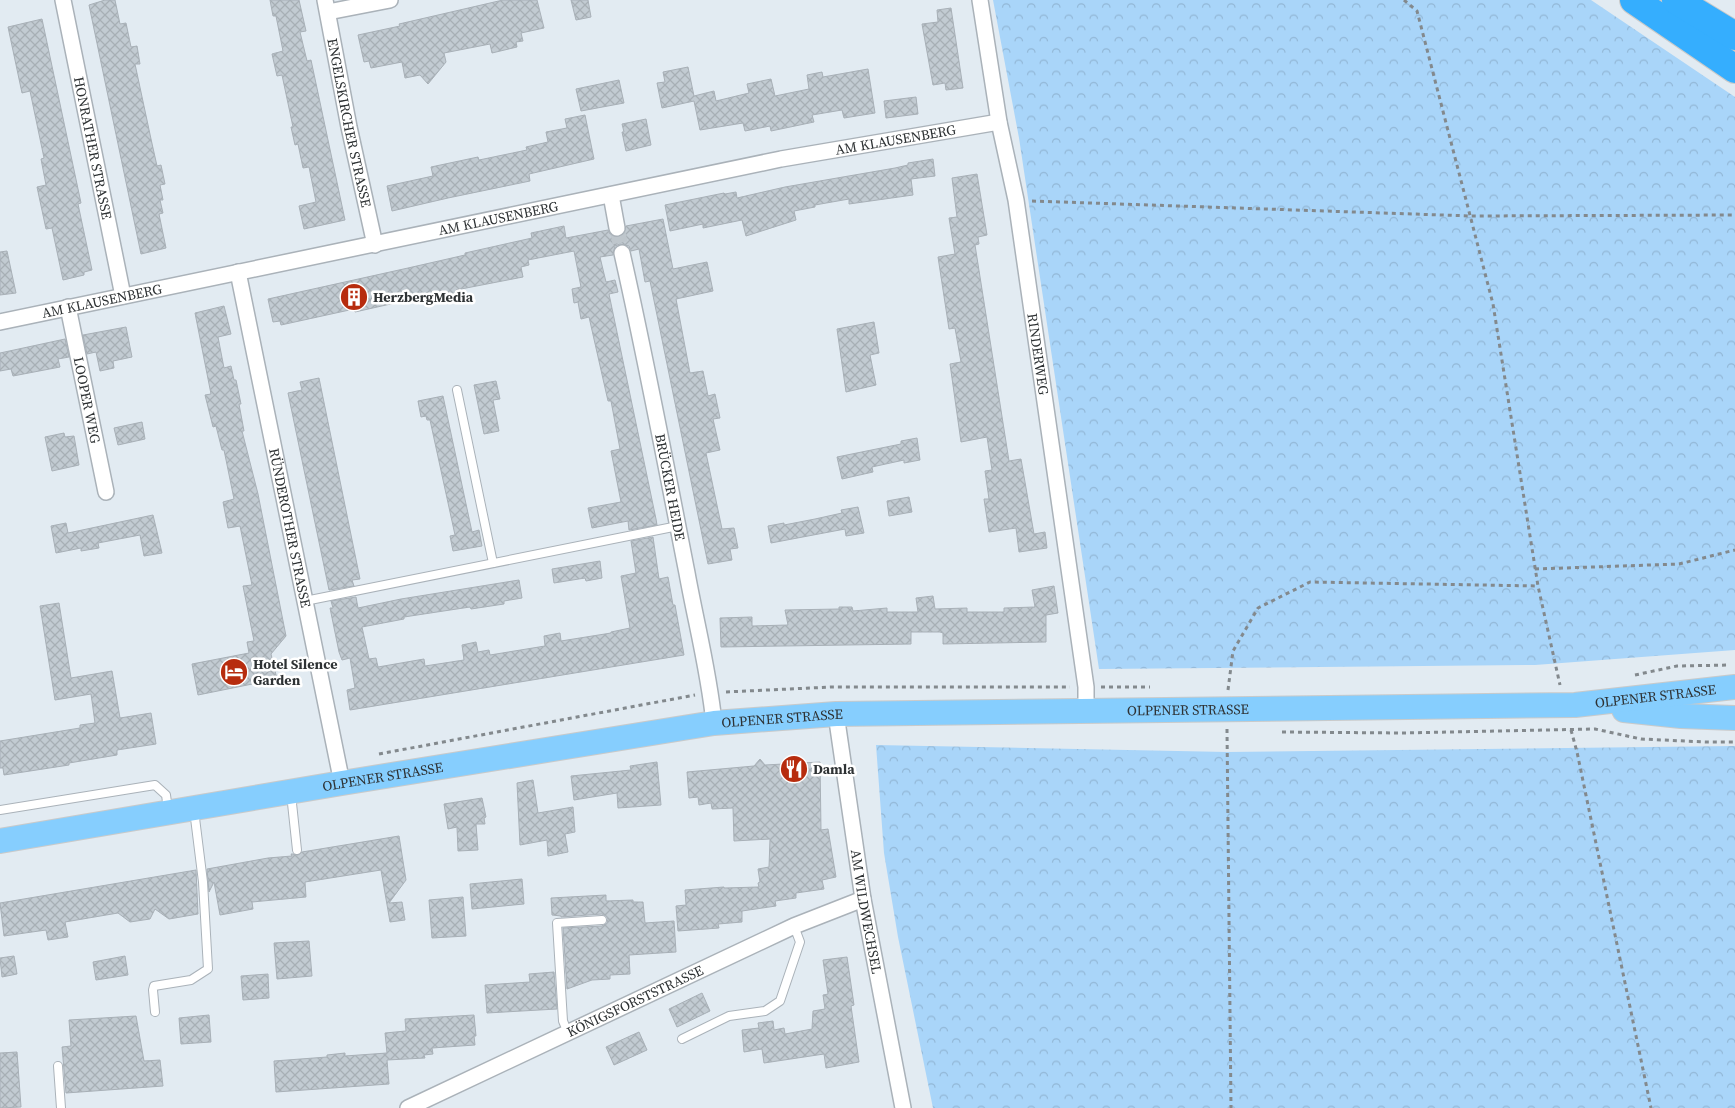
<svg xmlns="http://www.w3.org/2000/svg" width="1735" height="1108" font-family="'Source Serif 4',serif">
<defs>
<pattern id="forest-crowns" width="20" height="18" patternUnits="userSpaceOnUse" patternTransform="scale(1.25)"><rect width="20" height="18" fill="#a9d5f9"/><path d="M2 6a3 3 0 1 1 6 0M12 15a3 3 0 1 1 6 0" fill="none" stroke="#92b7d6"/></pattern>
<pattern id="building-cross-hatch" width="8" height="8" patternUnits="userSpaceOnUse" patternTransform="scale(1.25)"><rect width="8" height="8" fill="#c2cbd2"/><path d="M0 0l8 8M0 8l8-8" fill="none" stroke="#a7afb5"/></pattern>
</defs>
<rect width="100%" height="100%" fill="#e2ebf2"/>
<g fill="url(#forest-crowns)">
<path d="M993,0H1591L1735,97V650L1535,665L1099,669L1019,138Z"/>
<path d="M876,745L1227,752L1735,746V1108H933L898,937L884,853Z"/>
</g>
<g fill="url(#building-cross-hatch)" stroke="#a8b0b7">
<path d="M105,0H115L120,24L126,23L131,47L137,46L140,64H135L151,139L157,166L161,165L165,184L160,185L163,200H160L163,213L159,214L166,248L141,254L89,5Z"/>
<path d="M270,0H299L306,31L300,32L307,61L311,60L345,220L304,229L299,206L316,202L309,167L303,168L298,144L295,145L291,127H293L282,75L277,76L272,54L283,51L276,16H273Z"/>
<path d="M503,0H537L544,28L521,33L523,41L516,42L517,47L492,53L490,44L444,53L446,62L428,84L420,75L405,78L402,62L371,68L369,61L364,62L358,35L400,26L399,24Z"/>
<path d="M571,0H588L591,17L576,20Z"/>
<path d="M951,8L963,88L946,90L945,83L933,85L922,24L938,22L937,10Z"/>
<path d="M42,19L81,203L78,204L92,270L84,272V275L63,280L52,228L46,229L37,187L46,185L41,159L44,158L30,91L22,93L8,27Z"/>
<path d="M688,67L694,96L714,91L716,101L749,93L747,84L771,79L775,96L809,89L807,75L822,72L823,77L868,69L875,113L844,118L842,110L812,115L814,122L771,131L770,126L745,131L743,123L700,130L694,101L662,108L657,83L665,82L663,72Z"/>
<path d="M619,80L624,103L581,111L576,89Z"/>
<path d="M916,97L918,114L886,118L884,101Z"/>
<path d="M585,115L594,159L529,174L530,181L448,198L392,211L387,186L433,176L431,167L478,157L479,160L527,150L526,147L548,142L546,132L567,128L565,119Z"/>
<path d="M646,119L651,145L626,151L622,132H624L622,124Z"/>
<path d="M933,159L935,176L911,179L913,195L849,204V199L815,205V207L794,211L796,220L746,236L742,220L703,228V224L670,231L665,205L724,193L725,194L736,192L737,198L785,187L895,168L908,165V163Z"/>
<path d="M977,174L987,235L978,237L979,244L975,245L1009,461L1021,459L1034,534L1045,532L1047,548L1019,552L1016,528L989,532L984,499H989L985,471L992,470L987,437L961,442L950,364L961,362L955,328L949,329L938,257L955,254L949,218L957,217L952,178Z"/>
<path d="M663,219L673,269L707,262L713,291L676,299L690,373L703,371L708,396L715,394L720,418L713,419L720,450L706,453L722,529L734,528L738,548L730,549L732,560L708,564L650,281L645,282L639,249L631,251L629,246L620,244L615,246L613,255L600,257L606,282L615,280L618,292L609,294L656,519L657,525L629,530L628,521L592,528L588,508L621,502L611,451L620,449L611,401H608L589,317L581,319L578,302L574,303L572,289L581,287L574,251L528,260L529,265L521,267L523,277L456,290L458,301L444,292L355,312L354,309L281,325L280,321L273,322L268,299L408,268L465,255V253L532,238L531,233L564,226L566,238L608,230L610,234L618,237L623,235L626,226Z"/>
<path d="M7,251L16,293L0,295V252Z"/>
<path d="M224,306L231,334L218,337L224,368L231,366L234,380H236L241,404H239L244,431H242L258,494L286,636L271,654L277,679L198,695L192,664L249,653L247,642L254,641L243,586L252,585L240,526L228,528L223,502L234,499L224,450H222L216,426L213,427L205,395L211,394L195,313Z"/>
<path d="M874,322L879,353L870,355L876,385L846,392L837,329Z"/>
<path d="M126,327L132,357L113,361L114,368L100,371L96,352L87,354L83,335Z"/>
<path d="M65,339L69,357L58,359L60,367L13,376L11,369L0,371V353Z"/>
<path d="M319,378L360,579L352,580L354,586L329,590L288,393L302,390L300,382Z"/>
<path d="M496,381L500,399L493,400L499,431L484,434L474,385Z"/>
<path d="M443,396L472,532L479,530L482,546L453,551L450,536L455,535L430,420H427L426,416L421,417L418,401Z"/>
<path d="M142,422L145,439L118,445L114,428Z"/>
<path d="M64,433L65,437L74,436L79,465L52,471L45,437Z"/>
<path d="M917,438L920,460L904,463V460L872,467L873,472L842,479L837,457L901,444V441Z"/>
<path d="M909,497L912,512L889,516L887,501Z"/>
<path d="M858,507L864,533L846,536L845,529L771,543L768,526L784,523V525L815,519L842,513L841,510Z"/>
<path d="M153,515L162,553L144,556L140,535L98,543L99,548L81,551V548L56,553L51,526L66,523L68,533Z"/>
<path d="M653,537L659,579L668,577L673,605H675L684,655L350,710L347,690L355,688L350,658L342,660L339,652L330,608H333L331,601L356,597L358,608L401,599L519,580L522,598L504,601V604L471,609L470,607L404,617V619L362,627L369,659L376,658L378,667L424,659L425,666L464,660L462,645L476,642L478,652L489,650L490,655L545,646L544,636L560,633L561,641L611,633V632L630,628L621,576L636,573L631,541Z"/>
<path d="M600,561L602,578L586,581L585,578L554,583L552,569Z"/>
<path d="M1054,586L1058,613L1046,615V642L943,644V633L940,632H911V644L721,647L720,618L752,617V626L788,625L785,610L839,609V607H852L853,611L887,608V612H918L916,598L933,596L935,609L967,608V612H1004V608L1035,607L1032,590Z"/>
<path d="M59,603L71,678L112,671L120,718L151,713L156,744L117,750V755L69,763V765L4,775L3,768H0V741L80,728V725L95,723L91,694L55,700L40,606Z"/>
<path d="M760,759L765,765L820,762L821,830L828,829L836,877L822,880L824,889L796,893V898L775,901L776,906L742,911V922L718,924L719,928L678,931L676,906L686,905L685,890L724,887V888L759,887L758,883L760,882L758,869L769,867L770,839L734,841L733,808L712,809L711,803L699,805L698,797L689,798L687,772L754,766Z"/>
<path d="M657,762L661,805L618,808L617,793L574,800L571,776L631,770L630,766Z"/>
<path d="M533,780L538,813L573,807L575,832L565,834L568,852L548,856L547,840L520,845L517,783Z"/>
<path d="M482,798L486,817L484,818L485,824H476L478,850L458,851L457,827L448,829L444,804Z"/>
<path d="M399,836L406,880L389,903L402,902L405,920L390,922L381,870L305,882L306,897L252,902L253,909L220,915L214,882L209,892L207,869L268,858L292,856L291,854H293L298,855L302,852Z"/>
<path d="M196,870L198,914L169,919L155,909L150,919L130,922L118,913L65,922L68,937L48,940L46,930L4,936L0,903Z"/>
<path d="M522,879L524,904L472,909L470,884Z"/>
<path d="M606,895V901L633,900V902H643L645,923L674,921L676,952L629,955L630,974L610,975V979L592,980L567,989L563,928L602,926L607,923L608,919L606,916L602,914L561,917V916L552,915L551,898Z"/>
<path d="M463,897L466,936L432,938L429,900Z"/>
<path d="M309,941L312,976L277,979L274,943Z"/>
<path d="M14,956L17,974L2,977L0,958Z"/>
<path d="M125,956L128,975L96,980L93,962Z"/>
<path d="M847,957L854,1005L851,1006L859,1062L826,1068L824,1054L764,1063L762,1049L744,1052L742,1030L759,1028L758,1023L773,1021L774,1030L784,1028L785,1034L812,1029L813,1011L825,1009L823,995L828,994L823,960Z"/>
<path d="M554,972L557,1009L487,1013L485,985L530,982L529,974Z"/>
<path d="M268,974L269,998L243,1000L241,976Z"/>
<path d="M702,993L710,1011L677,1027L669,1009Z"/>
<path d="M209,1015L211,1042L181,1044L179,1018Z"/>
<path d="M474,1015L476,1036H474L475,1045L432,1048L433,1054L424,1055L425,1058L387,1060L389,1084L276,1092L274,1061L327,1057V1055L345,1053V1056L387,1053L385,1033L406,1031L405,1019Z"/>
<path d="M136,1016L144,1061L160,1060L163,1086L66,1093L62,1047L71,1046L69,1020Z"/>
<path d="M639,1032L647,1050L614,1065L606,1047Z"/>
<path d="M17,1052L21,1107L0,1108V1053Z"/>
</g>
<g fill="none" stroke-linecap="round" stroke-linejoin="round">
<path stroke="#bec6cc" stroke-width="15" stroke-dasharray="15 8" stroke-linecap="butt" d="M617,228L622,253"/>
<defs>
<g id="service">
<path d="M457,390L493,563"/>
<path d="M305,601L678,526"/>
<path d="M291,794L297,850"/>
<path d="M0,810L155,785L166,795L168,809"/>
<path d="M155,1012L153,990L154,986L191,980L208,969L203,882L194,810"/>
<path d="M568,1033L563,1021L557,923L602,920"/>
<path d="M682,1039L729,1016L765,1011L780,1001L800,942L794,926"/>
<path d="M58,1066L61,1108"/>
</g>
<g id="minor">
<path id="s1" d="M63,0L123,296"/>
<path id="s2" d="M325,0L349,127L375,245"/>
<path id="s3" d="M980,0L999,122L1016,200L1086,687V710"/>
<path d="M328,12L390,0"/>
<path d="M611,195L617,228"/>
<path id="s4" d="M622,253C646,359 666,466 687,573C696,623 709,672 714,723"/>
<path id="s5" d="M238,272L342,783"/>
<path id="s6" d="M68,307L106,492"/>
<path id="s7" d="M0,322L781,159L999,122"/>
<path id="s8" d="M836,714L863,899L903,1108"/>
<path id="s9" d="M408,1108L794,926L863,899"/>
</g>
<g id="primary">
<path d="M1624,710L1681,716L1735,718"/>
<path id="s10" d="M0,841L342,783L714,723L836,714L1575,705L1735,687"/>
</g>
<g id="motorway">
<path d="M1634,0L1735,69"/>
<path d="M1676,0L1735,36"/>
</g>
</defs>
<use href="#service" stroke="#aab2b9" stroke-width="10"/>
<use href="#minor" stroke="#aab2b9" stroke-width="18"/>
<use href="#primary" stroke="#c9caca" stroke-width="26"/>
<use href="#motorway" stroke="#c9caca" stroke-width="30"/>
<g stroke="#83898d" stroke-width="3" stroke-dasharray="4 4" stroke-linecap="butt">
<path d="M1404,0L1417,11L1493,304L1538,586L1560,685"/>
<path d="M1032,201L1471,216L1735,215"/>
<path d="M1535,569L1679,564L1735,550"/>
<path d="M1635,675L1677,666L1730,665"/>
<path d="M1101,687H1150"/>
<path d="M1228,690L1233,651L1258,608L1310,582L1538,586"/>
<path d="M726,692L832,687H1070"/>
<path d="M1227,729L1231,1108"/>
<path d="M1571,730L1577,752L1651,1108"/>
<path d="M1282,732L1402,733L1595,729L1641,739L1705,742H1735"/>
<path d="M379,754L695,695"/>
</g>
<use href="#service" stroke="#fff" stroke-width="8"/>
<use href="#minor" stroke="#fff" stroke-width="15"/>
<use href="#primary" stroke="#86cefe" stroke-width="24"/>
<use href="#motorway" stroke="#35aefe" stroke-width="28"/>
</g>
<defs>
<symbol id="building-disc" viewBox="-11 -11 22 22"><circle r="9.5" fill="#b72c0e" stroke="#fff"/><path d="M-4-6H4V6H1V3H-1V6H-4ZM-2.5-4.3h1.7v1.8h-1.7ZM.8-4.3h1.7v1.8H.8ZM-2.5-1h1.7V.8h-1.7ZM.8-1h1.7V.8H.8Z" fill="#fff"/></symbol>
<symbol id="hotel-disc" viewBox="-11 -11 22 22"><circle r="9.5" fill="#b72c0e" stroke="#fff"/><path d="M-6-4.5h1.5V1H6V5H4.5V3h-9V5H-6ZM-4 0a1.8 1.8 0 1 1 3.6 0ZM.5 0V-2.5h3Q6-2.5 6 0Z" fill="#fff"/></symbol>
<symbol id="restaurant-disc" viewBox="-11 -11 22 22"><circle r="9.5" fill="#b72c0e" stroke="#fff"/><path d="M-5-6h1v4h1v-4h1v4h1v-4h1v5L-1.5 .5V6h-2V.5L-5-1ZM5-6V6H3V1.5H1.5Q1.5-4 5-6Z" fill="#fff"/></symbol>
</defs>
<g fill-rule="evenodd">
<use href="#building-disc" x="338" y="281" width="32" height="32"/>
<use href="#hotel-disc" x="218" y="656" width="32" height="32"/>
<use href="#restaurant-disc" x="778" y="753" width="32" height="32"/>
</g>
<g text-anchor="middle" stroke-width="5" stroke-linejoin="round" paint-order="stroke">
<g font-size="14" fill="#2e3234" stroke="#fff">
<text dy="5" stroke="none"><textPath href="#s2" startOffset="125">ENGELSKIRCHER STRASSE</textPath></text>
<text dy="5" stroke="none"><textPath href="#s7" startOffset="914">AM KLAUSENBERG</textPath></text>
<text dy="5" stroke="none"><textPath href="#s1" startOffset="151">HONRATHER STRASSE</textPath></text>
<text dy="5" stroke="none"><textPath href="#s7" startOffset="509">AM KLAUSENBERG</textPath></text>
<text dy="5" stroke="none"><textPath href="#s7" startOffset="104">AM KLAUSENBERG</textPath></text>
<text dy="5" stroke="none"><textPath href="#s3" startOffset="359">RINDERWEG</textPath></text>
<text dy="5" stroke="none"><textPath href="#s6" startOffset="95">LOOPER WEG</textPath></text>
<text dy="5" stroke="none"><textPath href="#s4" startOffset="239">BRÜCKER HEIDE</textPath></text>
<text dy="5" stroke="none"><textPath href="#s5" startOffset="261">RÜNDEROTHER STRASSE</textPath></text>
<text dy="5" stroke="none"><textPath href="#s10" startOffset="1666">OLPENER STRASSE</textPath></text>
<text dy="5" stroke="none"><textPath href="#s10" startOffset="1198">OLPENER STRASSE</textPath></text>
<text dy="5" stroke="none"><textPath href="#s10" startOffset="792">OLPENER STRASSE</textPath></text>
<text dy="5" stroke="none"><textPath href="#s10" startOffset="388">OLPENER STRASSE</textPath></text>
<text dy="5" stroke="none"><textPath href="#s8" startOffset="200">AM WILDWECHSEL</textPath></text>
<text dy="5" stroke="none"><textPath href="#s9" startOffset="251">KÖNIGSFORSTSTRASSE</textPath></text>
</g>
<g font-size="14" font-weight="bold" fill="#2e3234" stroke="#fff" text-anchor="start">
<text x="373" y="302">HerzbergMedia</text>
<text x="253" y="669">Hotel Silence<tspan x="253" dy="16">Garden</tspan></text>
<text x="813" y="774">Damla</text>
</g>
</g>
</svg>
